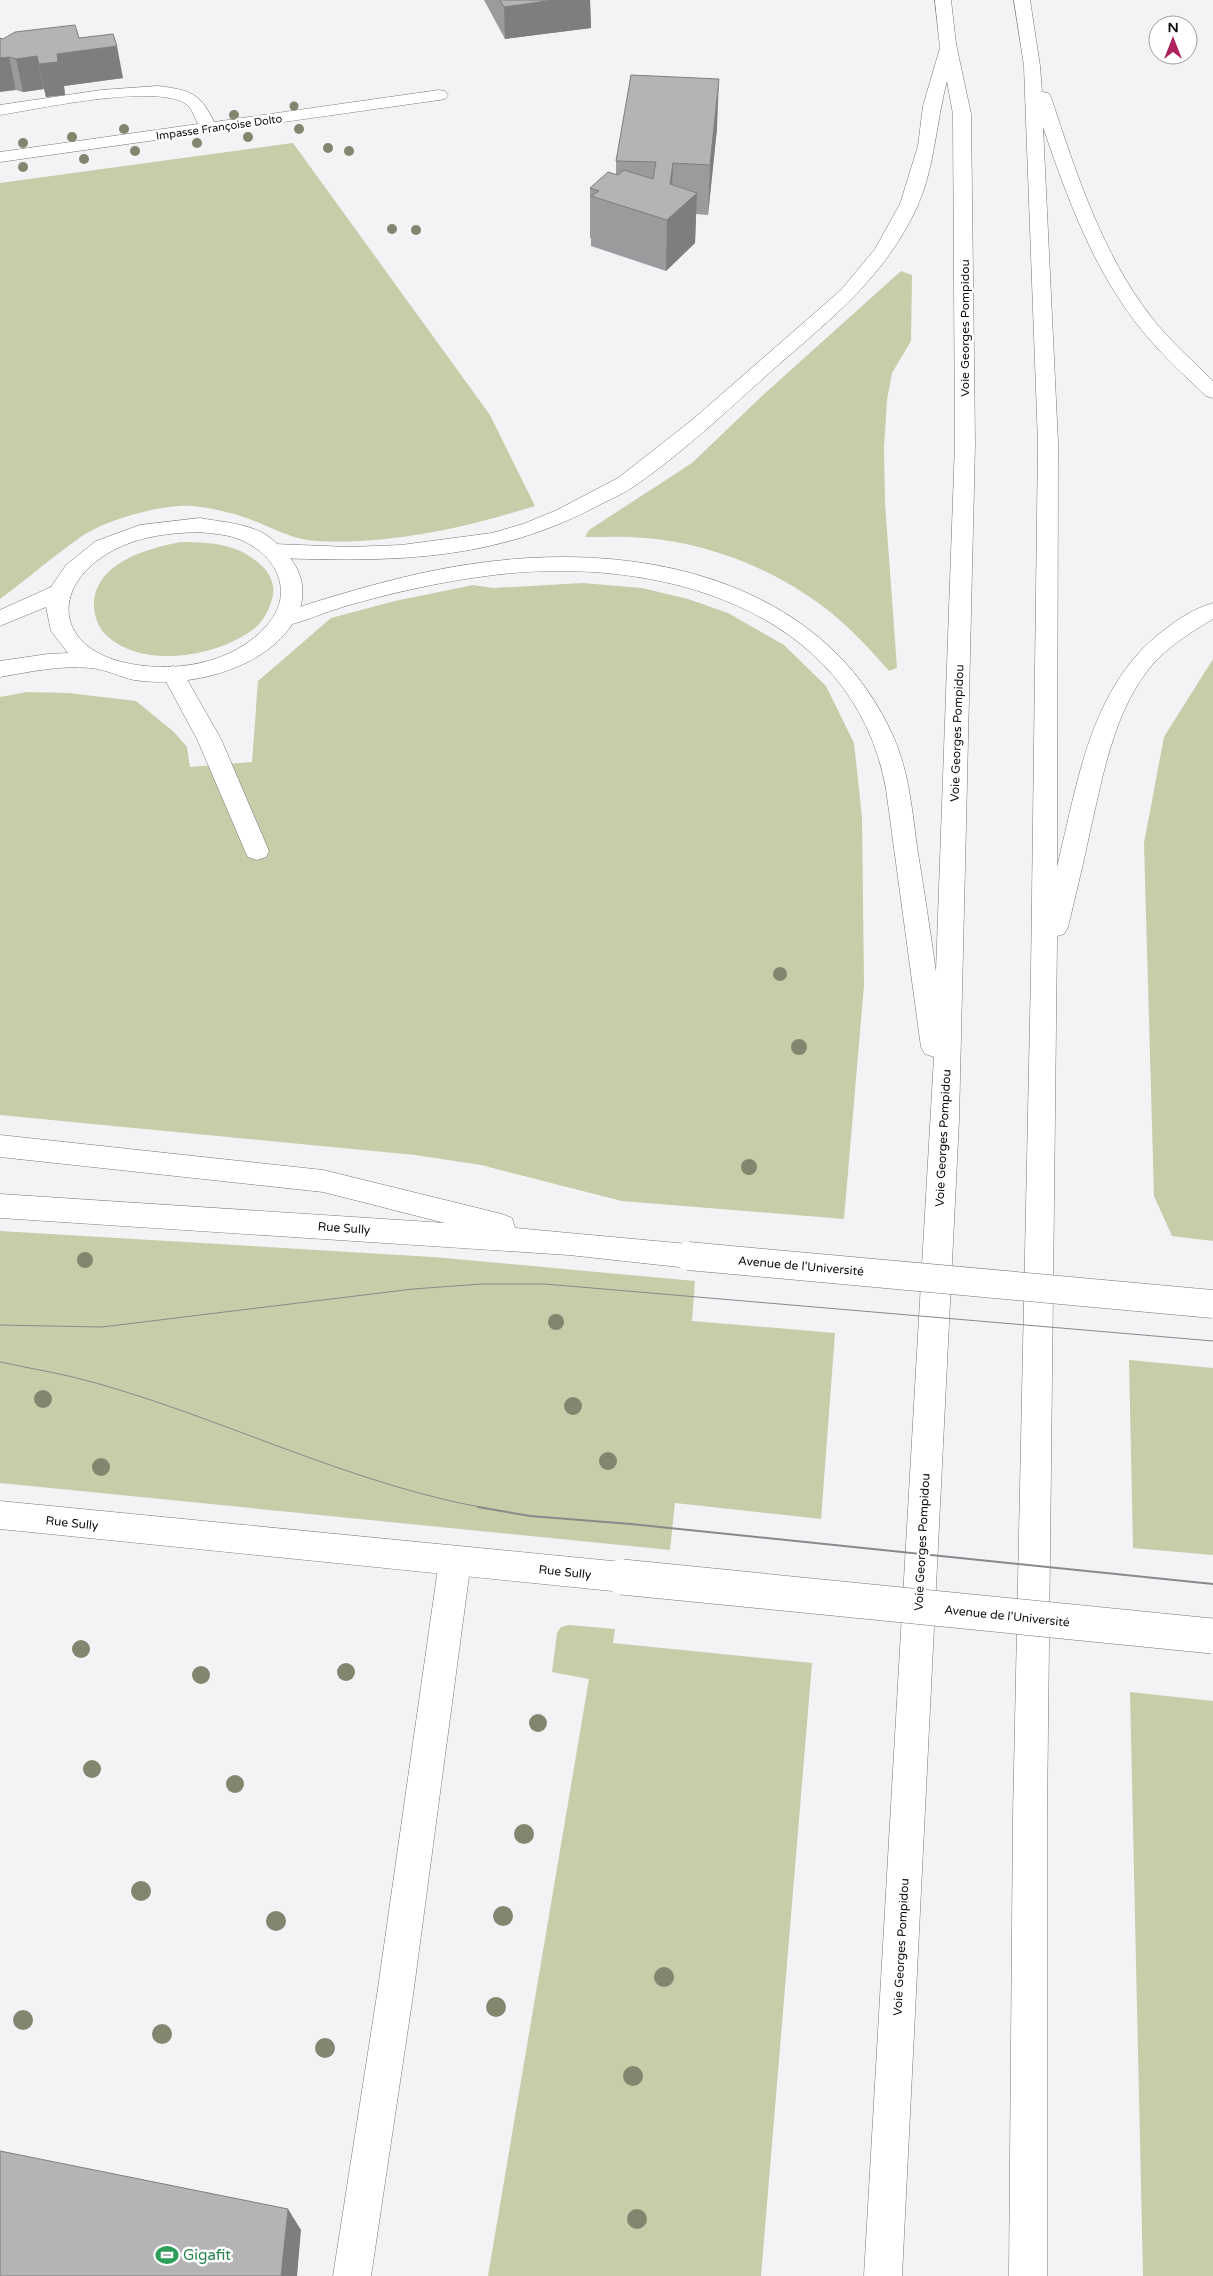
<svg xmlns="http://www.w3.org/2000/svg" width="1213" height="2276" font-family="'Varela Round',sans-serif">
<rect width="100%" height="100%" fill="#f3f3f6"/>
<g fill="#c6cda8">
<path d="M293,143L490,415L535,506C465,528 389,545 316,541C288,540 258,519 230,513C218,510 205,507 193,506C163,503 101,521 78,539C51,558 26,580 0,599V183Z"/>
<path d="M901,271L912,275L911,341L892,373L887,400L884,448L885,503L897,668L889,671C868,647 847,624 821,605C771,568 708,543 645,538C625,536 605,537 585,537L589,530L692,463L763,395Z"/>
<path d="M180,542C212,542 241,544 264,568C270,574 275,586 273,595C270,608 265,619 255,628C218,657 141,671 104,633C98,626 94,615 94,606C94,563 146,549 180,542Z"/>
<path d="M583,583L642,588L688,599L728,613L784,645L826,686L854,743L862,817L864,985L844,1219L622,1201L481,1165L415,1155L0,1115V697L27,692L69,693L136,701L174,732L187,747L190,767L252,762L258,681L331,618L395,601L473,585L493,588Z"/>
<path d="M1213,659V1241L1172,1236L1154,1196L1144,843L1164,737Z"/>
<path d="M0,1231L433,1257L695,1281L692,1321L835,1333L821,1519L675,1503L670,1550L0,1483Z"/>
<path d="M1129,1360L1213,1368V1555L1133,1548Z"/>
<path d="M569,1625L615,1629L613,1643L812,1663L761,2276H488L589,1679L552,1672L557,1633L561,1627Z"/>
<path d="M1130,1692L1213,1701V2276H1143Z"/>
</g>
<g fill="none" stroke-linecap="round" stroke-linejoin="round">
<defs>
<g id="minor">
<path d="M158,86C189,90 200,92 214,122L439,90L445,91L448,95L445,99L439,100L0,162V152L198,124C195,118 192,108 186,104C156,83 38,109 0,115V105L101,90Z"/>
<path d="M173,666L181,669L221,739L269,851L266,857L257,860L248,857L245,851L197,739L162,674L165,669Z"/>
<path d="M455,1546L466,1551L471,1561L413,1995L371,2276H333L377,1995L439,1561L444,1551Z"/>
</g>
<g id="major">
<path d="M200,518C221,522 244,523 263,533C276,541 287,552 295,565C320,609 278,650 239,666C207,680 168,685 134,680C120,677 105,669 91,668C60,665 29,672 0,677V661L48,654L68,653L51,631L46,607L0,626V610L51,587L66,565L96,541L140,525ZM200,532C213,534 228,534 241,540C258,547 274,561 279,579C284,596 279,611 268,624C234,665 171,674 122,662C52,644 53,583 112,551C139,536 170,533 200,532Z"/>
<path d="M0,1135L323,1170L502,1214L512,1218L515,1228L688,1244L698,1248L702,1256L698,1264L688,1268L569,1255L0,1218V1194L445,1223L323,1192L0,1157Z"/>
<path d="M0,1501L622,1562L633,1567L638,1577L633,1587L622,1592L0,1529Z"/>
</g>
<g id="highway">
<path d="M935,0H951L956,44L971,114L975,443L959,1120L902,2276H864L934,1057L925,1054L921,1047L886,789C853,606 654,555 494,575C444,581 395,592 346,606C325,612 306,621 285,626L277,624L274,619L277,614C349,591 420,569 495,561C649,543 826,583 894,738C909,773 912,809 917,847C924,889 930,930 936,972L955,443L953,114L947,81C936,122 935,166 918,205C886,276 833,317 776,367C731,407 682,454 633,487C623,494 611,499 601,504C494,562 392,562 274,558L266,556L263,551L266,546L274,544L350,547L401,545L492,533L523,524L557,510L618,478L692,420L841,290L875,249L900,204L918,146L923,106L940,48Z"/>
<path d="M1014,0H1030L1040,66L1042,92L1048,93L1051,97C1076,173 1102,254 1152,318C1170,341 1192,360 1213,381V398L1206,396C1183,374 1160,353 1140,328C1093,269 1067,197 1043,127L1058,443L1057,867C1078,782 1090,686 1164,630C1178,619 1195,608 1213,603V619C1188,634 1162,650 1145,674C1113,718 1103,775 1091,827C1084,860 1076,894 1068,927L1064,934L1057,936L1047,1816V2276H1009L1013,1816L1031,974L1038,443L1024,66Z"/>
</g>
</defs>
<use href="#minor" stroke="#777779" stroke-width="1"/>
<use href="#major" stroke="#777779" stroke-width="1"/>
<use href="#highway" stroke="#777779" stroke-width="1"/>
<use href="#minor" fill="#fff" fill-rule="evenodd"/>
<use href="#major" fill="#fff" fill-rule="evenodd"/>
<use href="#highway" fill="#fff" fill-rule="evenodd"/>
<g stroke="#89898c" stroke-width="1">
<path d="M0,1325L102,1327L413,1289L482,1284H545L1213,1341"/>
<path d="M0,1362C32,1369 65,1374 96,1383C227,1420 351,1484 485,1508"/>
</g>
<path stroke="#89898c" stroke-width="2" d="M478,1507L530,1516L631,1524L1213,1584"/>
<defs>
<path id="major-bridge-far1" d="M688,1256L1213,1304"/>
<path id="major-bridge" d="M622,1577L1213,1636"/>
</defs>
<use href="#major-bridge-far1" stroke="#777779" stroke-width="29" stroke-linecap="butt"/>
<use href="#major-bridge" stroke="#777779" stroke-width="36" stroke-linecap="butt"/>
<use href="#major-bridge-far1" stroke="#fff" stroke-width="28"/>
<use href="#major-bridge" stroke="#fff" stroke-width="35"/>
</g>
<g fill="#83866f">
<circle cx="294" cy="106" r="4.5"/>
<circle cx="234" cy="115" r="5"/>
<circle cx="124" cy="129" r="5"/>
<circle cx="299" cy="129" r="5"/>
<circle cx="72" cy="137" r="5"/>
<circle cx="248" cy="137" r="5"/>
<circle cx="23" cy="143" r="5"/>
<circle cx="197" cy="143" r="5"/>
<circle cx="328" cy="148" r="5"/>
<circle cx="135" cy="151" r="5"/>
<circle cx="349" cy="151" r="5"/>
<circle cx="84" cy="159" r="5"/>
<circle cx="23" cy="167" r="5"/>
<circle cx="392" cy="229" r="5"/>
<circle cx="416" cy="230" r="5"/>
<circle cx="780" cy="974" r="7"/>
<circle cx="799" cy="1047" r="8"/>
<circle cx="749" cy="1167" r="8"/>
<circle cx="85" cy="1260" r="8"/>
<circle cx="556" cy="1322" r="8"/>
<circle cx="43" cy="1399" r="9"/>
<circle cx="573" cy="1406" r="9"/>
<circle cx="608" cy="1461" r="9"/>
<circle cx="101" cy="1467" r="9"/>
<circle cx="81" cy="1649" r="9"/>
<circle cx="346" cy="1672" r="9"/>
<circle cx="201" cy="1675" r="9"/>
<circle cx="538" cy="1723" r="9"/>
<circle cx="92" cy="1769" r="9"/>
<circle cx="235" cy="1784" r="9"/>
<circle cx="524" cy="1834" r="10"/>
<circle cx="141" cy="1891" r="10"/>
<circle cx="503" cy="1916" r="10"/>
<circle cx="276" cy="1921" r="10"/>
<circle cx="664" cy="1977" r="10"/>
<circle cx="496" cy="2007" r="10"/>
<circle cx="23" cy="2020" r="10"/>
<circle cx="162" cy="2034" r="10"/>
<circle cx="325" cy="2048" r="10"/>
<circle cx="633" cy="2076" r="10"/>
<circle cx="637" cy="2219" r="10"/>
</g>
<g fill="#9c9a9d">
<path d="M484,0H590L591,28L505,39Z"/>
<path d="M79,38L123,78L64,86L65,95L46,97L44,89L23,92L16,90L3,39Z"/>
<path d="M717,128L708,215L696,214L695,243L666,271L591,246V238H590V188L616,174V161Z"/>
</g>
<g fill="#7f7d7f">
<path d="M554,0H590L591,28L505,39L504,7Z"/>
<path d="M117,46L123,78L64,86L65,95L46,97L39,64L57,54Z"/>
<path d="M37,56L44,89L23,92L16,59Z"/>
<path d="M9,57L16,90L0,92V58Z"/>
<path d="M719,79L717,128L708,215L710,165Z"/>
<path d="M673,163L671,213L697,193L695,243L666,271L667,220L670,184Z"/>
<path d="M288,2209L301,2230L297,2276H281Z"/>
</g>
<g fill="#b5b3b6" stroke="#7f7d7f">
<path d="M500,0H554L504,7Z"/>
<path d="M75,25L79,38L113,34L117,46L57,54L58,62L39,64L37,56L16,59L9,57L0,58V38L3,39L15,32Z"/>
<path d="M631,75L719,79L710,165L673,163L670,184L697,193L667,220L591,196L599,191L590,188L608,172L618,175L624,170L653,179L656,162L616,161Z"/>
<path d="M0,2151L288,2209L281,2276H0Z"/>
</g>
<defs>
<symbol id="stadium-bare" viewBox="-9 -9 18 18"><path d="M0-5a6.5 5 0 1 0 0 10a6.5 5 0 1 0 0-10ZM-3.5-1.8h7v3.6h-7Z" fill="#2e9e5b" stroke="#fff" stroke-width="2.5" paint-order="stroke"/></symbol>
</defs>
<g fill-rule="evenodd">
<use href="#stadium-bare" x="151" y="2239" width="32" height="32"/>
</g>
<g text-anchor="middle" stroke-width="5" stroke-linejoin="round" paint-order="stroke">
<g font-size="11" fill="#0f0f10" stroke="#fff">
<text transform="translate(219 127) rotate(-8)" y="4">Impasse Françoise Dolto</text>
</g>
<g font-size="12" fill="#0f0f10" stroke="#fff">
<text transform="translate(965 328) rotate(-90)" y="4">Voie Georges Pompidou</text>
<text transform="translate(957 733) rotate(-88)" y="4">Voie Georges Pompidou</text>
<text transform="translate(943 1138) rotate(-87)" y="4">Voie Georges Pompidou</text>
<text transform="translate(344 1228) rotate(4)" y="4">Rue Sully</text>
<text transform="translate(801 1266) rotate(5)" y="4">Avenue de l'Université</text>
<text transform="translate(72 1523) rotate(6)" y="4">Rue Sully</text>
<text transform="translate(922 1542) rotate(-87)" y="4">Voie Georges Pompidou</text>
<text transform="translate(565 1572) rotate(6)" y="4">Rue Sully</text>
<text transform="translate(1007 1616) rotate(6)" y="4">Avenue de l'Université</text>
<text transform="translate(901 1947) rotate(-87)" y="4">Voie Georges Pompidou</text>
</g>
<g font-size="15" fill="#27864d" stroke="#fff" text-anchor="start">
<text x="183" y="2260">Gigafit</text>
</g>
</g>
<g transform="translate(1173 40)"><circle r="24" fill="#ffffff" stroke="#9f9f9f"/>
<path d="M0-4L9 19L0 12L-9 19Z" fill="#ad215f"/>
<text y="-8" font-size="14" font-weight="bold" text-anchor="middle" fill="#0f0f10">N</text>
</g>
</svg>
